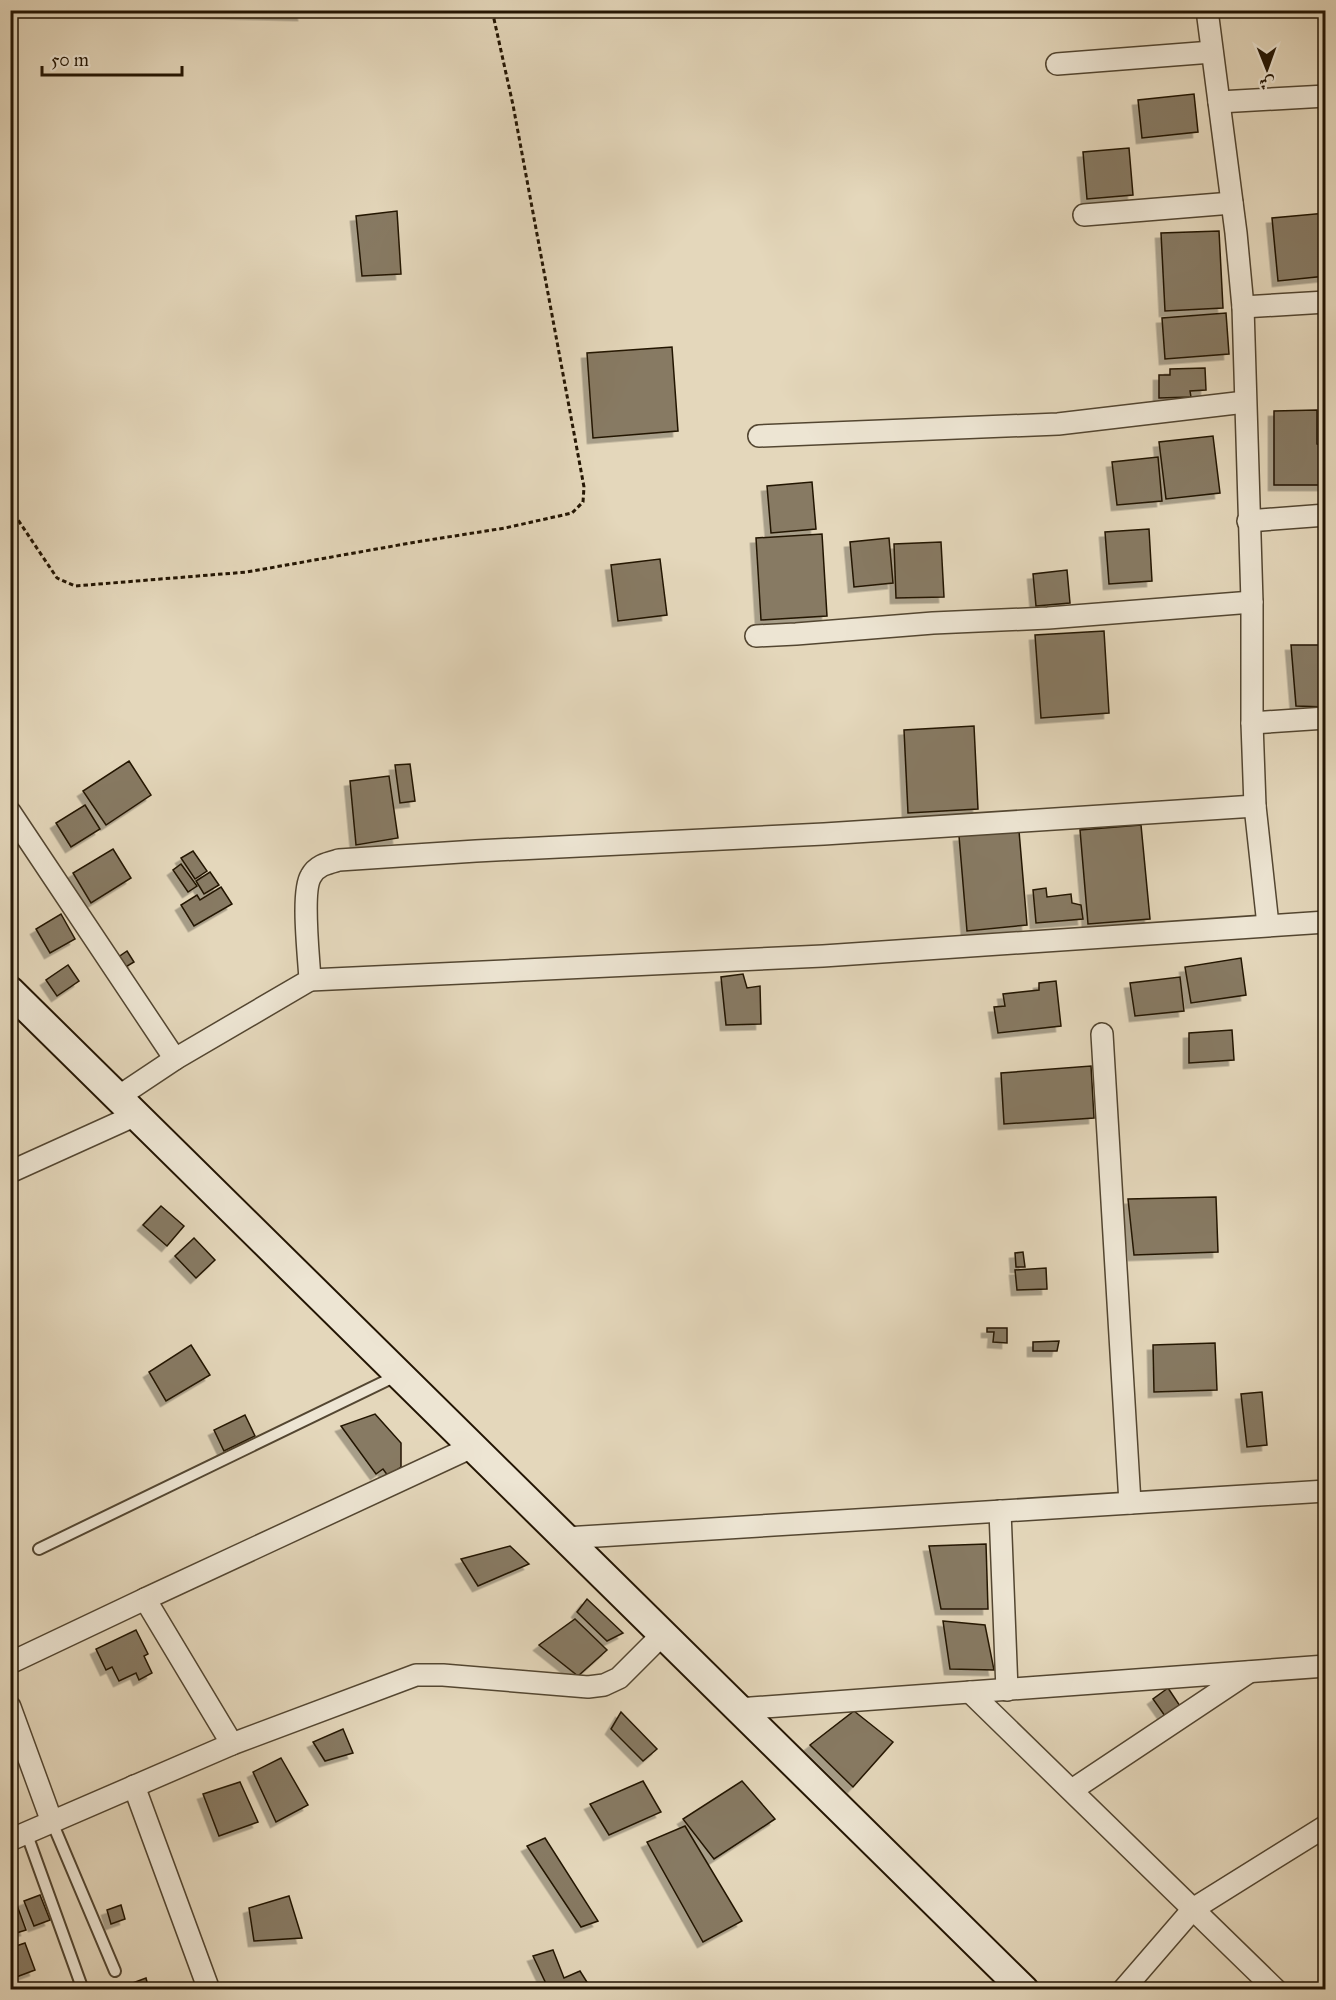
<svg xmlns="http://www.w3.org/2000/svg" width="1336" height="2000" font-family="'IM FELL Great Primer',Amiri,serif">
<defs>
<filter id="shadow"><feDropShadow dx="-5.5" dy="5.5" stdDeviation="0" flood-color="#0004"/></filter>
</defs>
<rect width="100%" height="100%" fill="#e4d7bb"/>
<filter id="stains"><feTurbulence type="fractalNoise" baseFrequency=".00333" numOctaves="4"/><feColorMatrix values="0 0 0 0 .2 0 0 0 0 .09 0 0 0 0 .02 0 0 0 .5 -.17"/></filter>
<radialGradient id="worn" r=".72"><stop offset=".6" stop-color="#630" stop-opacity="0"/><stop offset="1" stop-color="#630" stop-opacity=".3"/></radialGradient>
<g fill="#877a63" stroke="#231503" stroke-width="1.5" filter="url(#shadow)">
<path d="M175,10H302L303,15L175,12Z"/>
<path d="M1194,94L1198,132L1142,138L1138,100Z"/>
<path d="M1129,148L1133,195L1087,199L1083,152Z"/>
<path d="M397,211L401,274L362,276L356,216Z"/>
<path d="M1326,213V276L1278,281L1272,218Z"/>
<path d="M1219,231L1223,308L1165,311L1161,233Z"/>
<path d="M1226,313L1229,354L1165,359L1162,318Z"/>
<path d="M672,347L678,431L593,438L587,353Z"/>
<path d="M1205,368L1206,390L1190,391L1191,397L1159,398V375H1170V369Z"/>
<path d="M1317,410V444L1326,447V485H1274V411Z"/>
<path d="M1213,436L1220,493L1166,499L1159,442Z"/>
<path d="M1158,457L1162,501L1117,505L1112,462Z"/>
<path d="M812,482L816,529L771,533L767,486Z"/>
<path d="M1149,529L1152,581L1109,584L1105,532Z"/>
<path d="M822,534L827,616L761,620L756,538Z"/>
<path d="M889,538L893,583L854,587L850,542Z"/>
<path d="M941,542L944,597L896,598L894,544Z"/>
<path d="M660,559L667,615L618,621L611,565Z"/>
<path d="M1067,570L1070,603L1036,606L1033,574Z"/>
<path d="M1104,631L1109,713L1041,718L1035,635Z"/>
<path d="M1291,645H1326V707L1296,706Z"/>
<path d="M974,726L978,809L908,813L904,730Z"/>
<path d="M129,761L151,795L106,825L83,791Z"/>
<path d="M410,764L415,801L400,803L395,765Z"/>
<path d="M389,776L398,838L356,845L350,781Z"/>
<path d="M85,805L100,829L71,847L56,823Z"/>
<path d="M1141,825L1150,919L1088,924L1080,830Z"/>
<path d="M1019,831L1027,925L967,931L959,836Z"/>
<path d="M113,849L131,878L91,903L73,873Z"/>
<path d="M193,851L207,871L195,879L181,858Z"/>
<path d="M181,864L197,886L188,892L173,870Z"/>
<path d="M210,872L219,885L204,894L196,881Z"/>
<path d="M221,887L232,904L194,926L181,905L197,895L200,900Z"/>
<path d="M1046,888L1047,897L1071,894L1072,903L1081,905L1083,919L1036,923L1033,890Z"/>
<path d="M61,914L75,939L50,953L36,929Z"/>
<path d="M127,951L134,962L124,968L117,958Z"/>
<path d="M1241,958L1246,995L1191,1003L1185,967Z"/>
<path d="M68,965L79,981L57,996L46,980Z"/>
<path d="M743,974L747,988L760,986L761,1024L726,1025L721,977Z"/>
<path d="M1180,977L1184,1011L1135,1016L1130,983Z"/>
<path d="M1056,981L1061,1026L998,1033L994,1007L1005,1006L1003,994L1039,990V983Z"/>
<path d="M1232,1030L1234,1060L1189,1063V1033Z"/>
<path d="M1091,1066L1094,1118L1004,1124L1001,1073Z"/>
<path d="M1216,1197L1218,1252L1134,1255L1128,1199Z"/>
<path d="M161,1206L184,1226L167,1246L143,1225Z"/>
<path d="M194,1238L215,1260L196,1278L175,1256Z"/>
<path d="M1023,1252L1025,1267H1016L1015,1253Z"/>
<path d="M1046,1268L1047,1289L1017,1290L1015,1270Z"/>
<path d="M987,1328H1007V1343L993,1342L994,1332H987Z"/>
<path d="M1059,1341L1057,1351H1033V1342Z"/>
<path d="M1215,1343L1217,1390L1154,1392L1153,1345Z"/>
<path d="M191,1345L210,1375L166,1401L149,1372Z"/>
<path d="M1262,1392L1267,1445L1247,1447L1241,1394Z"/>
<path d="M375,1414L401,1443V1467L388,1476L383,1469L376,1474L341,1426Z"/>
<path d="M245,1415L255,1436L224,1451L214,1430Z"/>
<path d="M986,1544L988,1609H941L929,1546Z"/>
<path d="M510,1546L529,1564L478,1586L461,1559Z"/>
<path d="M587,1599L623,1633L607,1641L577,1612Z"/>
<path d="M575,1619L607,1650L578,1676L539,1645Z"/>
<path d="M943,1621L985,1625L994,1670L950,1669Z"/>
<path d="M136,1630L148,1654L144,1656L152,1673L139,1680L136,1673L119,1681L112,1667L106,1670L96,1649Z"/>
<path d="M1168,1688L1180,1706L1165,1716L1153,1699Z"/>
<path d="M854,1711L893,1742L853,1787L810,1745Z"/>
<path d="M621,1712L657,1749L643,1761L611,1729Z"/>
<path d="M343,1729L353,1753L325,1761L313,1742Z"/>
<path d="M281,1758L308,1805L276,1822L253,1772Z"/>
<path d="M643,1781L661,1812L609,1835L590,1804Z"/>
<path d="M742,1781L775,1819L714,1859L683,1819Z"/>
<path d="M240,1782L258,1822L219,1836L203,1794Z"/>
<path d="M685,1826L742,1921L703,1942L647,1842Z"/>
<path d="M545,1838L598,1921L581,1927L527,1846Z"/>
<path d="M40,1895L50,1920L34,1926L24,1901Z"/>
<path d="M289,1896L302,1938L254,1941L249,1908Z"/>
<path d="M14,1897L26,1930L10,1935V1899Z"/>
<path d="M121,1905L125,1919L111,1924L107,1910Z"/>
<path d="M25,1943L35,1970L11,1979L15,1990H10V1948Z"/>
<path d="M553,1950L564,1978L580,1971L592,1990H549L533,1956Z"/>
<path d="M146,1978L149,1990H114Z"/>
</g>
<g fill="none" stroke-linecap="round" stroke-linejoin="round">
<defs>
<g id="lane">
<path d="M39,1549L398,1375"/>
<path d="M52,1822L115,1971"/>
<path d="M26,1832L83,1990"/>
</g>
<g id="street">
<path d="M1207,10L1236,233L1243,307L1252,602V723L1255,806L1268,925"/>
<path d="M1057,64L1212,52"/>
<path d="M1219,102L1326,96"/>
<path d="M1084,215L1232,203"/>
<path d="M1243,307L1326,302"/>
<path d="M759,436L1058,424L1245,402"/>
<path d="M1248,521L1326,515"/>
<path d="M756,636L796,634L933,623L1048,618L1252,602"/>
<path d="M1252,723L1326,718"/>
<path d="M10,812L175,1059"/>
<path d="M310,980L823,956L1326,922"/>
<path d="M1102,1034L1130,1503"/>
<path d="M118,1097L175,1059L310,980C309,958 301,892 311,876C317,865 328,863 339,860L476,851L824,834L1255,806"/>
<path d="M10,1172L136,1115"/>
<path d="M1000,1511L1007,1690"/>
<path d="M565,1538L1326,1491"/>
<path d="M145,1599L472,1447"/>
<path d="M10,1663L145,1599L232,1744"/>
<path d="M970,1692L1276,1990"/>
<path d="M10,1707L52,1822"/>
<path d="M738,1709L1326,1666"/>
<path d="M134,1786L209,1990"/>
<path d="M1072,1790L1249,1672"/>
<path d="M10,1840L232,1744L416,1675H443L588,1687L604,1685L619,1678L663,1634"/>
<path d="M1123,1990L1193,1909L1326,1826"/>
</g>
<path id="secondary" d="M10,991L1024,1990"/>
</defs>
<use href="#lane" stroke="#534631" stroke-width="14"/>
<use href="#street" stroke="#534631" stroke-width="24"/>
<use href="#secondary" stroke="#231503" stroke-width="32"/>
<path stroke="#231503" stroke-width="3" stroke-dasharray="4.5 3" stroke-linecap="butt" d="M10,508L57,578L75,586L247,572L416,542L505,528L572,513L583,502L584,487L513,105L492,10"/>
<use href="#lane" stroke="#ede5d3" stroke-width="10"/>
<use href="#street" stroke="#ede5d3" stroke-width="21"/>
<use href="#secondary" stroke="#ede5d3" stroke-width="28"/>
</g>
<rect width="1336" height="2000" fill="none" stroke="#e4d7bb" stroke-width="36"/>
<rect x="12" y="12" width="1312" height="1976" fill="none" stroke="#231503" stroke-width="3"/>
<rect x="18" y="18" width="1300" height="1964" fill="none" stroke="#231503" stroke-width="1.5"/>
<g transform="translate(1267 69) rotate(179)" stroke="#ede5d3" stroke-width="4.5" paint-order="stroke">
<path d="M0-4.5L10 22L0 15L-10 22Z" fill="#231503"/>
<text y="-9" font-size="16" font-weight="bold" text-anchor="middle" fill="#231503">ش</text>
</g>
<path d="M42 66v9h140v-9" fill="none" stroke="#231503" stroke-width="3"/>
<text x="51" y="66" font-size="18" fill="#231503" stroke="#ede5d3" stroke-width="4.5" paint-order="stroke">50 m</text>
<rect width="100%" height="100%" filter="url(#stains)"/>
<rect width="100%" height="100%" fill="url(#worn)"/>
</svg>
